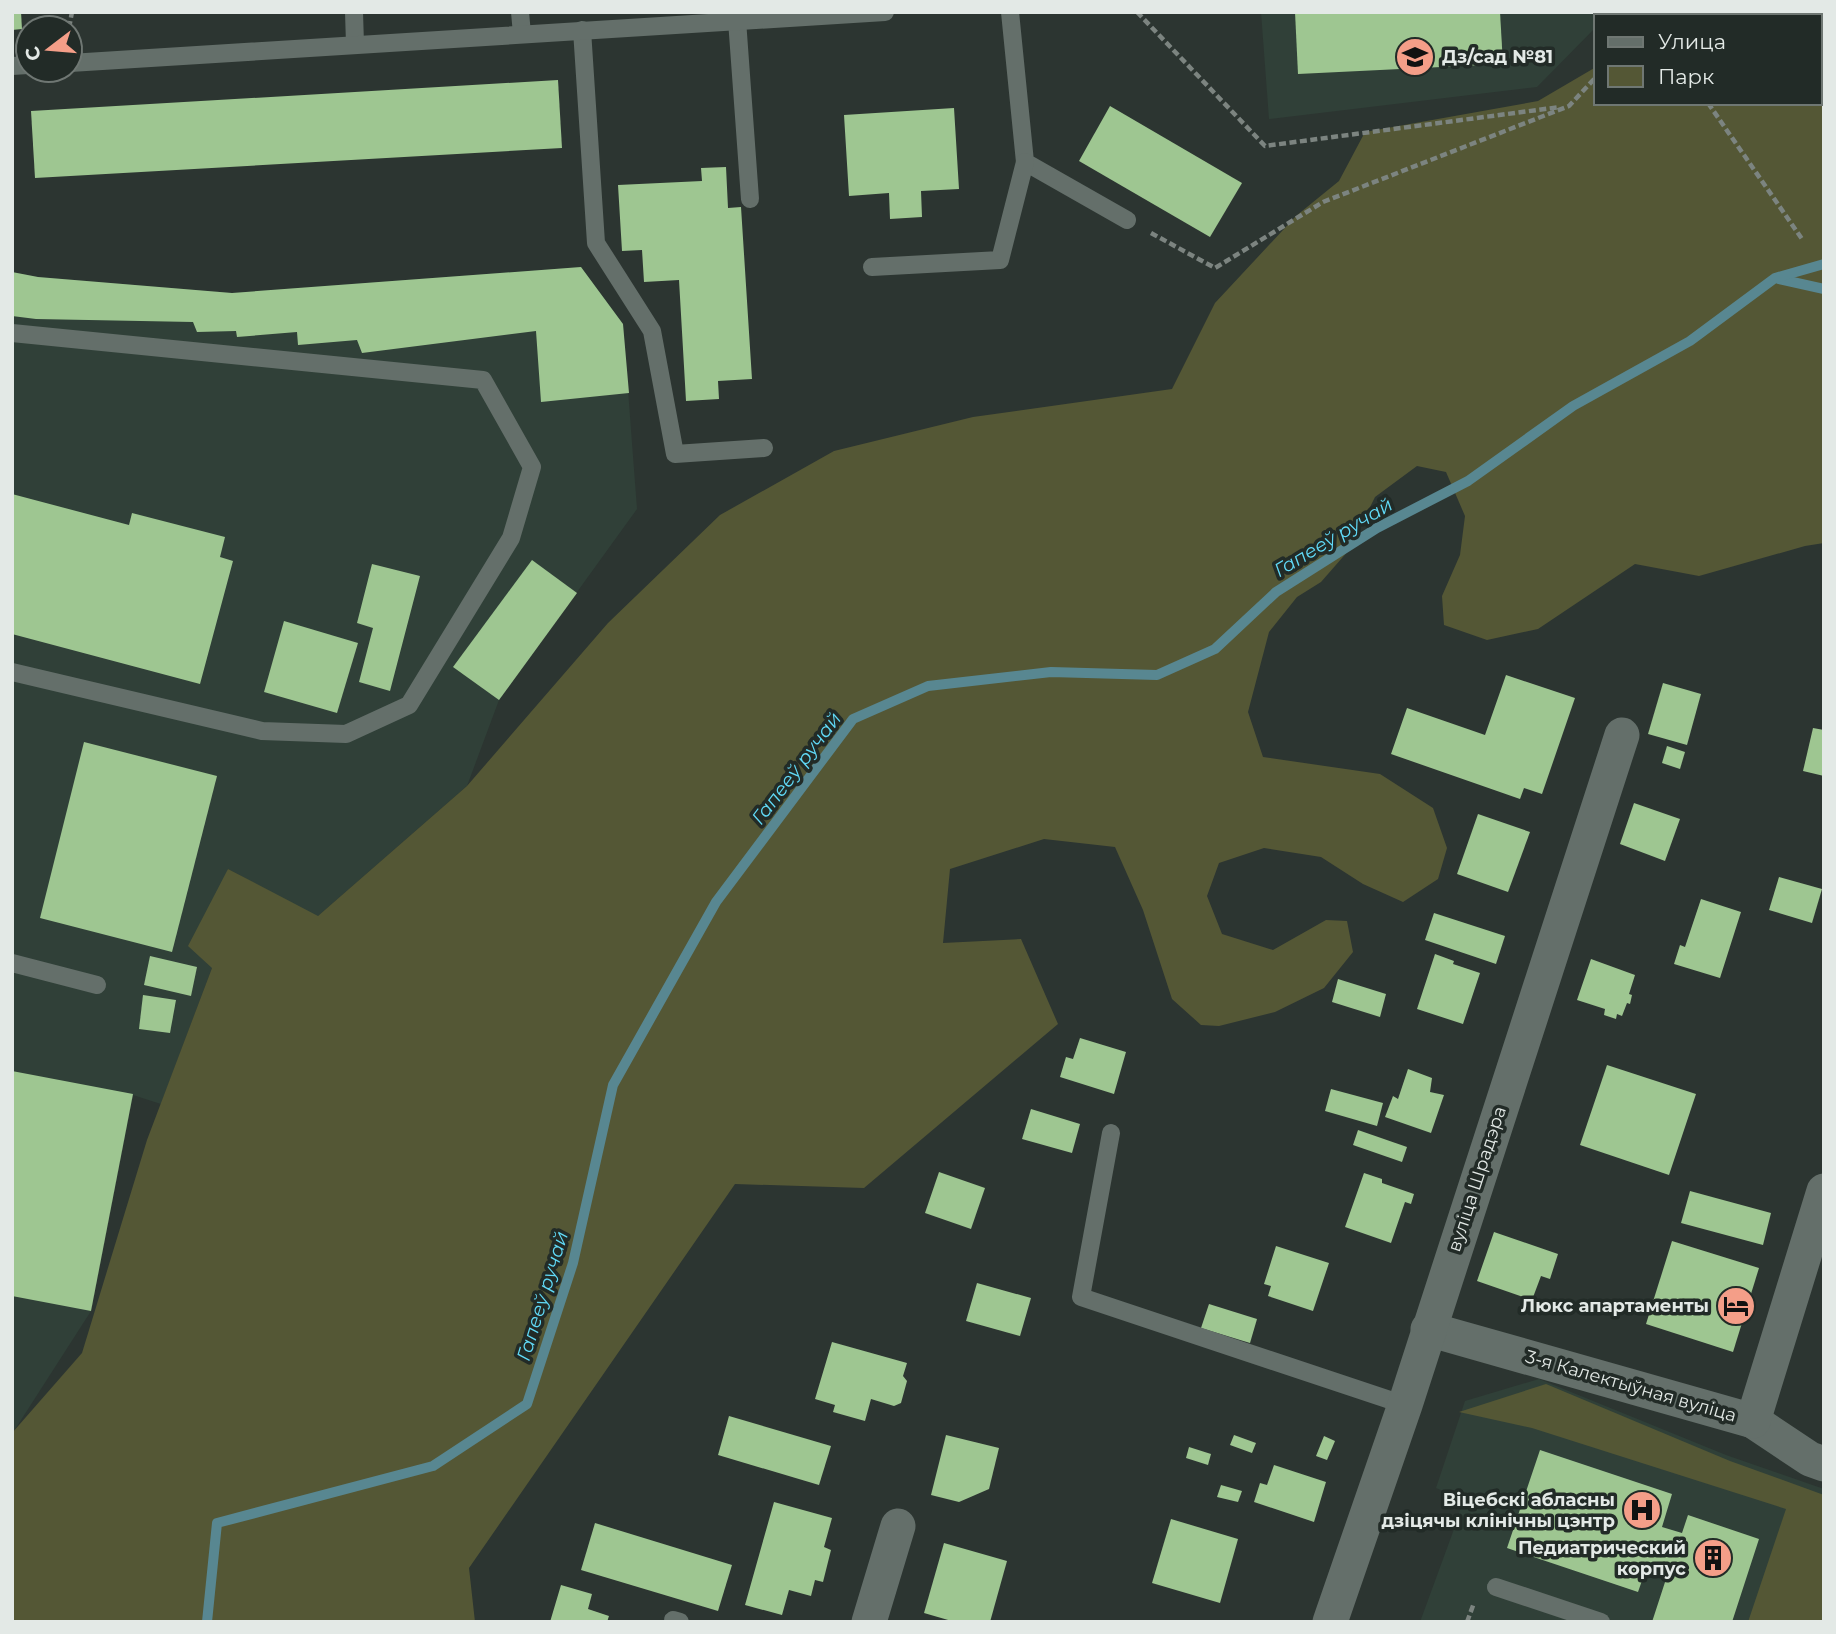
<svg xmlns="http://www.w3.org/2000/svg" width="1836" height="1634" font-family="Montserrat,sans-serif">
<rect width="100%" height="100%" fill="#2c3531"/>
<g fill="#304038">
<path d="M1261,12H1611L1608,16H1596V27L1537,87L1269,119Z"/>
<path d="M581,267L623,324L637,509L499,700L467,786L317,917L228,869L212,968L161,1104L133,1095L91,1311L12,1434V272L38,277L232,293Z"/>
<path d="M1539,1379L1726,1455L1824,1489V1622H1420L1457,1521L1463,1499L1436,1488L1465,1401Z"/>
</g>
<g fill="#545735">
<path d="M1690,12H1824V543L1805,546L1699,576L1635,564L1538,629L1487,640L1444,625L1442,596L1460,555L1465,516L1446,472L1417,466L1375,497L1349,550L1321,582L1297,597L1269,632L1248,712L1263,757L1380,774L1433,808L1447,848L1438,879L1403,902L1363,884L1321,857L1264,848L1219,863L1207,896L1222,934L1273,950L1326,920L1347,921L1353,952L1324,988L1275,1012L1219,1026L1201,1025L1172,999L1143,910L1115,847L1044,839L950,869L943,943L1021,939L1058,1024L864,1188L735,1184L469,1568L475,1622H12V1433L82,1353L147,1140L212,968L188,946L228,869L318,916L467,786L608,623L720,515L834,451L973,417L1172,389L1215,303L1296,216L1339,181L1365,132L1538,101L1596,67V103H1820V16H1683Z"/>
<path d="M1546,1384L1730,1461L1824,1495V1622H1748L1786,1509L1532,1428L1459,1412Z"/>
</g>
<g fill="none" stroke-linecap="round" stroke-linejoin="round">
<g stroke="#588791" stroke-width="10">
<path d="M1779,279L1824,289"/>
<path d="M207,1622L217,1523L433,1466L527,1404L573,1263L613,1085L716,902L853,719L928,686L1051,672L1157,675L1215,649L1276,592L1377,528L1468,481L1573,406L1690,341L1775,278L1824,264"/>
</g>
</g>
<g fill="#9ec691">
<path d="M12,12H21L22,29L12,30Z"/>
<path d="M1295,12H1500L1503,64L1298,74Z"/>
<path d="M558,80L562,148L35,178L31,111Z"/>
<path d="M1110,106L1242,183L1210,237L1079,161Z"/>
<path d="M954,108L959,189L921,191L922,217L890,219L889,193L849,196L844,115Z"/>
<path d="M726,167L728,208L741,207L752,379L718,381L719,399L686,401L679,280L644,282L642,250L622,251L618,185L702,181L701,168Z"/>
<path d="M581,267L623,324L629,393L541,402L536,331L362,353L357,340L298,345L297,332L237,337L236,331L197,332L193,322L36,319L12,316V272L38,277L232,293Z"/>
<path d="M12,494L129,525L132,513L225,537L220,557L233,561L200,684L12,634Z"/>
<path d="M532,560L577,593L499,700L453,667Z"/>
<path d="M372,564L420,576L390,691L359,682L373,628L357,623Z"/>
<path d="M284,621L358,643L337,713L264,692Z"/>
<path d="M1506,675L1575,698L1542,794L1524,788L1520,799L1391,754L1407,708L1485,735Z"/>
<path d="M1663,683L1701,694L1687,745L1648,734Z"/>
<path d="M1813,728L1824,730V776L1803,771Z"/>
<path d="M84,742L217,776L172,952L40,918Z"/>
<path d="M1667,746L1685,752L1680,769L1662,763Z"/>
<path d="M1634,803L1680,819L1665,861L1620,844Z"/>
<path d="M1478,814L1530,832L1508,892L1457,874Z"/>
<path d="M1779,877L1822,889L1812,923L1769,910Z"/>
<path d="M1701,899L1741,912L1720,978L1674,964L1680,945L1685,947Z"/>
<path d="M1434,913L1505,936L1496,964L1425,940Z"/>
<path d="M1435,954L1454,961L1453,964L1480,973L1463,1024L1417,1009Z"/>
<path d="M150,956L197,967L191,996L144,985Z"/>
<path d="M1591,959L1635,975L1629,994L1632,995L1630,1004L1627,1003L1622,1016L1617,1014L1616,1019L1604,1015L1605,1009L1577,1000Z"/>
<path d="M1338,979L1386,994L1380,1017L1332,1002Z"/>
<path d="M143,995L176,1000L170,1033L139,1029Z"/>
<path d="M1080,1038L1126,1052L1114,1094L1060,1077L1066,1057L1073,1059Z"/>
<path d="M1607,1065L1696,1094L1669,1175L1580,1145Z"/>
<path d="M1408,1069L1432,1078L1430,1092L1444,1095L1431,1133L1385,1117L1393,1096L1398,1099Z"/>
<path d="M12,1071L133,1094L91,1311L12,1296Z"/>
<path d="M1331,1089L1383,1103L1377,1126L1325,1111Z"/>
<path d="M1031,1109L1080,1124L1072,1153L1022,1139Z"/>
<path d="M1358,1130L1407,1147L1402,1162L1353,1145Z"/>
<path d="M939,1172L985,1188L971,1229L925,1213Z"/>
<path d="M1364,1173L1382,1179V1183L1414,1194L1411,1204L1405,1202L1391,1243L1345,1227Z"/>
<path d="M1690,1191L1771,1213L1763,1245L1681,1223Z"/>
<path d="M1494,1232L1558,1254L1550,1279L1541,1276L1532,1300L1477,1281Z"/>
<path d="M1672,1241L1759,1268L1733,1352L1646,1324Z"/>
<path d="M1276,1246L1329,1263L1313,1311L1268,1296L1271,1286L1264,1284Z"/>
<path d="M977,1283L1031,1298L1020,1336L966,1321Z"/>
<path d="M1209,1304L1257,1319L1250,1343L1201,1328Z"/>
<path d="M832,1342L907,1363L903,1376L907,1381L901,1403L894,1406L871,1399L865,1421L833,1412L835,1405L815,1399Z"/>
<path d="M729,1416L831,1446L819,1485L718,1455Z"/>
<path d="M946,1435L999,1448L989,1489L959,1502L931,1495Z"/>
<path d="M1234,1435L1256,1443L1252,1453L1230,1445Z"/>
<path d="M1324,1436L1335,1441L1327,1460L1316,1456Z"/>
<path d="M1189,1447L1211,1454L1208,1465L1186,1458Z"/>
<path d="M1540,1450L1672,1494L1662,1527L1682,1533L1688,1515L1759,1539L1732,1622H1652L1667,1576L1646,1569L1638,1592L1507,1548Z"/>
<path d="M1274,1465L1326,1482L1314,1522L1254,1502L1260,1483L1267,1485Z"/>
<path d="M1221,1485L1242,1491L1238,1502L1217,1497Z"/>
<path d="M774,1502L832,1518L824,1547L831,1550L823,1582L815,1580L811,1596L789,1590L782,1615L745,1605Z"/>
<path d="M1171,1519L1238,1539L1220,1603L1152,1583Z"/>
<path d="M595,1523L732,1565L718,1611L581,1570Z"/>
<path d="M944,1543L1007,1561L990,1622H955L924,1613Z"/>
<path d="M561,1585L592,1594L588,1609L609,1616L607,1622H550Z"/>
</g>
<g fill="none" stroke-linecap="round" stroke-linejoin="round">
<g stroke="#7c8480" stroke-width="4.5" stroke-dasharray="7 3.5" stroke-linecap="butt">
<path d="M1137,12L1265,146L1560,107"/>
<path d="M1654,16L1657,12"/>
<path d="M69,28L72,12"/>
<path d="M1708,103L1802,239"/>
<path d="M1151,233L1215,268L1323,202L1569,106L1596,77"/>
<path d="M1467,1622L1474,1603"/>
</g>
<g stroke="#646f6a" stroke-width="18">
<path d="M354,12L355,44"/>
<path d="M520,12L522,34"/>
<path d="M1010,12L1025,162L1127,220"/>
<path d="M737,20L750,199"/>
<path d="M582,30L596,243L652,331L675,454L764,448"/>
<path d="M70,63L885,12"/>
<path d="M12,66L28,65"/>
<path d="M872,267L1000,260L1025,162"/>
<path d="M12,333L483,380L532,467L511,538L409,705L346,734L262,731L12,672"/>
<path d="M12,963L97,985"/>
<path d="M1111,1133L1081,1297L1405,1405"/>
<path d="M1496,1587L1601,1622"/>
<path d="M673,1620L680,1622"/>
</g>
<g stroke="#646f6a" stroke-width="35">
<path d="M1428,1329L1753,1421L1810,1459L1824,1464"/>
<path d="M1753,1421L1824,1191"/>
<path d="M869,1622L898,1526"/>
<path d="M1330,1622L1405,1405L1622,735"/>
</g>
</g>
<defs>
<symbol id="school-disc" viewBox="-11 -11 22 22"><circle r="9.5" fill="#f49e88" stroke="#222b27"/><path d="M0-5L7-2L0 1L-7-2ZM-4 1L0 2.5L4 1V4Q0 6-4 4Z" fill="#111"/></symbol>
<symbol id="hotel-disc" viewBox="-11 -11 22 22"><circle r="9.5" fill="#f49e88" stroke="#222b27"/><path d="M-6-4.5h1.5V1H6V5H4.5V3h-9V5H-6ZM-4 0a1.8 1.8 0 1 1 3.6 0ZM.5 0V-2.5h3Q6-2.5 6 0Z" fill="#111"/></symbol>
<symbol id="hospital-disc" viewBox="-11 -11 22 22"><circle r="9.5" fill="#f49e88" stroke="#222b27"/><path d="M-5-5h3v3.5h4V-5h3V5h-3V1.5h-4V5h-3Z" fill="#111"/></symbol>
<symbol id="building-disc" viewBox="-11 -11 22 22"><circle r="9.5" fill="#f49e88" stroke="#222b27"/><path d="M-4-6H4V6H1V3H-1V6H-4ZM-2.5-4.3h1.7v1.8h-1.7ZM.8-4.3h1.7v1.8H.8ZM-2.5-1h1.7V.8h-1.7ZM.8-1h1.7V.8H.8Z" fill="#111"/></symbol>
</defs>
<g fill-rule="evenodd">
<use href="#school-disc" x="1393" y="35" width="44" height="44"/>
<use href="#hotel-disc" x="1714" y="1284" width="44" height="44"/>
<use href="#hospital-disc" x="1620" y="1488" width="44" height="44"/>
<use href="#building-disc" x="1691" y="1536" width="44" height="44"/>
</g>
<g text-anchor="middle" stroke-width="7" stroke-linejoin="round" paint-order="stroke">
<g font-size="18" font-weight="bold" fill="#e3e9e6" stroke="#222b27" text-anchor="end">
<text x="1442" y="63" text-anchor="start">Дз/сад №81</text>
<text x="1709" y="1312">Люкс апартаменты</text>
<text x="1615" y="1506">Віцебскі абласны<tspan x="1615" dy="21">дзіцячы клінічны цэнтр</tspan></text>
<text x="1686" y="1554">Педиатрический<tspan x="1686" dy="21">корпус</tspan></text>
</g>
<g font-size="18" fill="#e3e9e6" stroke="#222b27">
<text transform="translate(1477 1179) rotate(-72)" y="6">вуліца Шрадэра</text>
<text transform="translate(1631 1386) rotate(16)" y="6">3-я Калектыўная вуліца</text>
</g>
<g font-size="19" font-style="italic" fill="#61daf7" stroke="#222b27">
<text transform="translate(1333 537) rotate(-31)" y="7">Гапееў ручай</text>
<text transform="translate(796 768) rotate(-53)" y="7">Гапееў ручай</text>
<text transform="translate(542 1296) rotate(-73)" y="7">Гапееў ручай</text>
</g>
</g>
<rect width="1836" height="1634" fill="none" stroke="#e3e9e6" stroke-width="28"/>
<rect x="1594" y="14" width="228" height="91" fill="#222b27" stroke="#6f7773" stroke-width="2"/>
<rect x="1608" y="37" width="35" height="10" fill="#646f6a" stroke="#6f7773" stroke-width="2"/>
<text x="1658" y="49" font-size="21" fill="#e3e9e6">Улица</text>
<rect x="1608" y="66" width="35" height="21" fill="#545735" stroke="#6f7773" stroke-width="2"/>
<text x="1658" y="84" font-size="21" fill="#e3e9e6">Парк</text>
<g transform="translate(49 49) rotate(254)"><circle r="33" fill="#222b27" stroke="#6f7773" stroke-width="2"/>
<path d="M0-5L12 26L0 18L-12 26Z" fill="#f49e88"/>
<text y="-10" font-size="19" font-weight="bold" text-anchor="middle" fill="#e3e9e6">С</text>
</g>
</svg>
